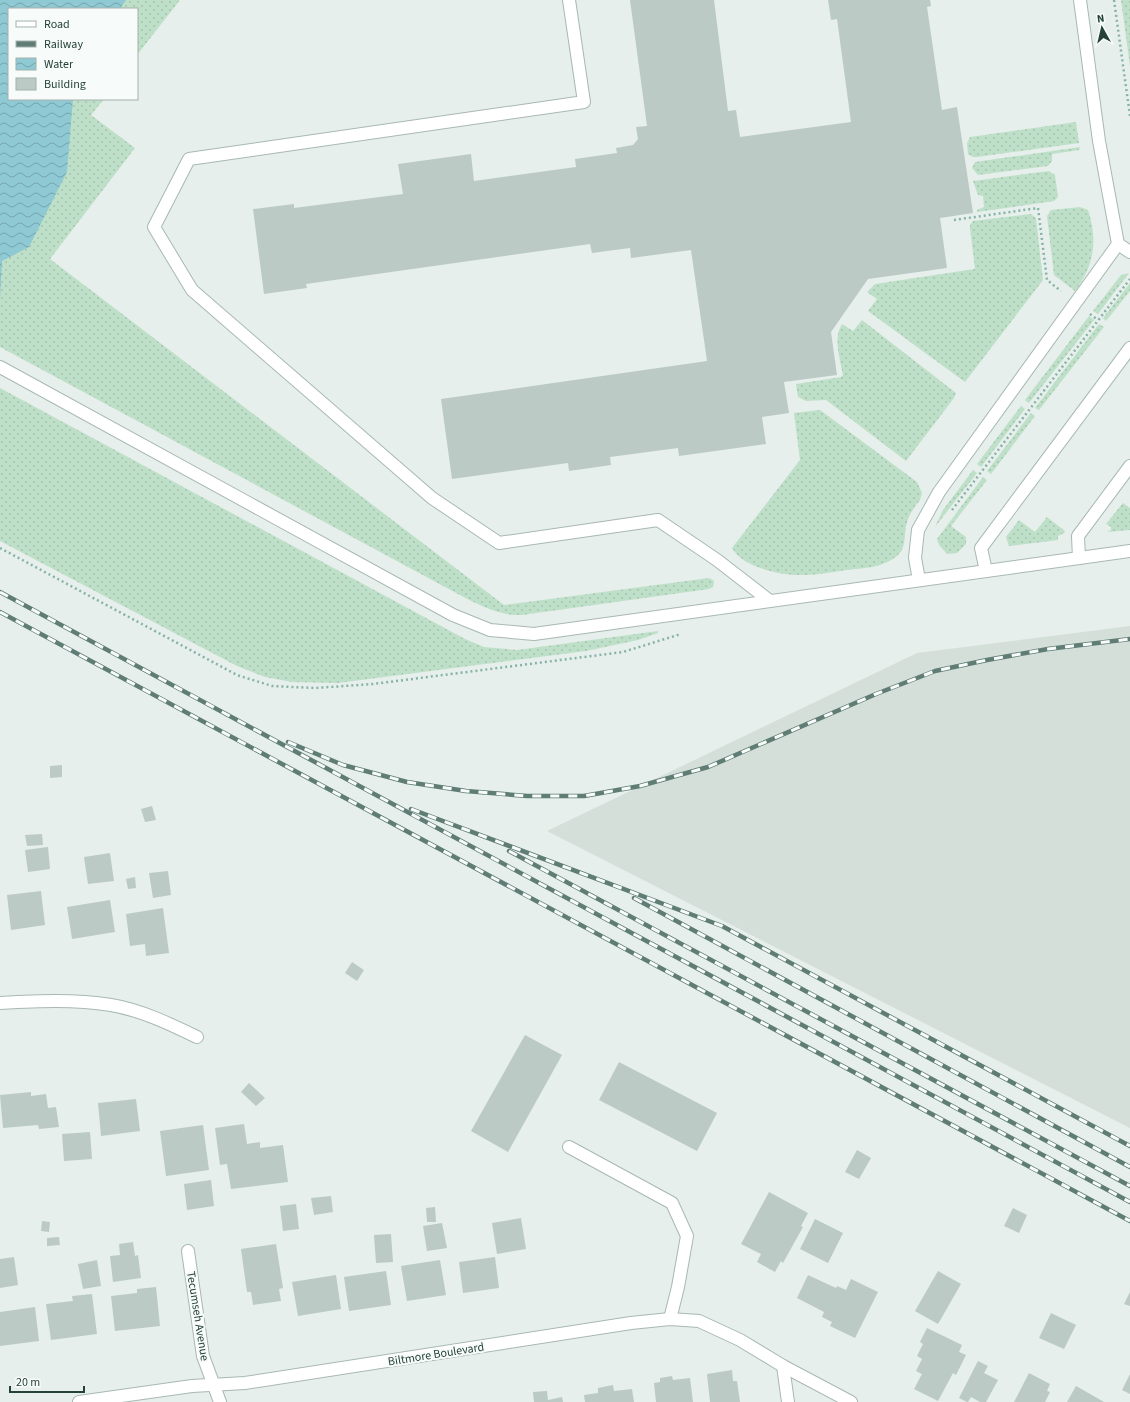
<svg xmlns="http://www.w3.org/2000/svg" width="1130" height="1402" font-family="'Source Sans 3',sans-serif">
<defs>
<pattern id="grass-dots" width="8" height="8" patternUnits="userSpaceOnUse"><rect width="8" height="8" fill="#bfe0c8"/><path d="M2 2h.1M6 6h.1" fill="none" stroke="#a4c1ad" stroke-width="1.8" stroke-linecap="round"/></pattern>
<pattern id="water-waves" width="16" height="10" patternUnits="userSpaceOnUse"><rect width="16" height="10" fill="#8ec9d4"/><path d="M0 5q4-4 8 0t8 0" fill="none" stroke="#74a5ad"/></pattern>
</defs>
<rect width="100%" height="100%" fill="#e6efeb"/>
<path fill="#d4dfda" d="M1130,626V1128L547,831L917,653Z"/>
<g fill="url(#grass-dots)">
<path d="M0,0H180L137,55V9H9V99H104L91,115L135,148L50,259L504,605L709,578L714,581L713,587L709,589L522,615C499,616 479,605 458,594L0,347Z"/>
<path d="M1121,0H1130V66Z"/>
<path d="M1076,122L1079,143L977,157H973L968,154L967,143L970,137Z"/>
<path d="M1080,147L1079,150L1052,154V161L1048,166L978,175L972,168L975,162Z"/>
<path d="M1049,171L1055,175L1058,197L1054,201L977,212V210L984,207L983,196L978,195L973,181Z"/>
<path d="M1080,207L1088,210C1098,240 1094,266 1075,291L1054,275L1047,216L1051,210Z"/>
<path d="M1031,214L1036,218L1043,280L965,382L868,311L877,299L867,292L875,284L975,269L970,228V225L973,221Z"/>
<path d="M1129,273L1098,314L1093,311L1121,275Z"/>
<path d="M1130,283V291L1106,321L1103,318Z"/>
<path d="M1089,316L1094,320L1029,403L1025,400Z"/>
<path d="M862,320L956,393L954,398L906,461L826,400L806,401L798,397L796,384L841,377L843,375C840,358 833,338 842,324L853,331Z"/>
<path d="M1099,324L1104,327L1039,410L1035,408Z"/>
<path d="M0,388L465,639L484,647L517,650L658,631V633L638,640L586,651L338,683L292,682L265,677L237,666L0,541Z"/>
<path d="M1021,406L1025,409L981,467L977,464Z"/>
<path d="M820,410L917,482L922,493L920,500C914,507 908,516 906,526C904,537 906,547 898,555C884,568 864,568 846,570C832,572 818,575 804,575C783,576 743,568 732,548L800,460L794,413Z"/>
<path d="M1031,413L1035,416L991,474L987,471Z"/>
<path d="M973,470L977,473L935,527L943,510Z"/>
<path d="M983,477L987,480L951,526L966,537V544L957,553L947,554L939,545L937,539Z"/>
<path d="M1123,503L1130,508V530L1107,532L1111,530V527L1106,524Z"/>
<path d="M1047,517L1065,531L1064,533L1058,536V540L1009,546L1006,537L1019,520L1035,532Z"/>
</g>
<path fill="url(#water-waves)" d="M0,0H126L120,9H9V99H73L67,172L29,247L2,261L0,299Z"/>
<g fill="#bbcac4">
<path d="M630,0H714L728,111L736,110L740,137L851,122L837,19L831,20L828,0H930L931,6L927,7L942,110L957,107L973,213L940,218L947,268L868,279L831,332L837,375L784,382L789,413L762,417L766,444L679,456L678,448L610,457L611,465L569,471L568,463L452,479L441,399L707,361L691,250L631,258L630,248L592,253L590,244L306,284L307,288L264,294L253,209L294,204V208L403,194L398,164L471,154L474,181L576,167L575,159L617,153L616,148L633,145L638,139L636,127L647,126Z"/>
<path d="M62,765V777L50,778V766Z"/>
<path d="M152,806L156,820L145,822L141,809Z"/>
<path d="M42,834L43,845L27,846L25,835Z"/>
<path d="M48,847L50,869L28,872L25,850Z"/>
<path d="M110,853L114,881L88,884L84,857Z"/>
<path d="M168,871L171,895L153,898L149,873Z"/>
<path d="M135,877L136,888L128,889L126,879Z"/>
<path d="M41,891L45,925L11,930L7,895Z"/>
<path d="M110,900L115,932L72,939L67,907Z"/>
<path d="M163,908L169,953L146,956L145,944L130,946L126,914Z"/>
<path d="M352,962L364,970L357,981L345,973Z"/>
<path d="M525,1035L562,1055L508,1152L471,1131Z"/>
<path d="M619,1062L717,1113L697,1151L599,1100Z"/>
<path d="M249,1083L265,1098L256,1106L241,1092Z"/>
<path d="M31,1092V1096L46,1094L48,1108L56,1107L59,1127L39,1129L38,1125L3,1128L0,1095Z"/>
<path d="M136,1099L140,1131L101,1136L98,1103Z"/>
<path d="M244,1124L247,1144L260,1142V1148L283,1145L288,1182L231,1189L227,1164L220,1165L215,1128Z"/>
<path d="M203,1125L209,1170L166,1176L160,1131Z"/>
<path d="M90,1132L92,1159L64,1161L62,1134Z"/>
<path d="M857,1150L871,1158L859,1179L845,1172Z"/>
<path d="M211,1180L214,1206L187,1210L184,1184Z"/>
<path d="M769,1192L808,1213L801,1226L803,1227L783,1263L781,1261L775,1272L757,1262L761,1254L741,1244Z"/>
<path d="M331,1196L333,1212L314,1215L311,1198Z"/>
<path d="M296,1204L299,1229L283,1231L280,1206Z"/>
<path d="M435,1207L436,1222H427L426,1208Z"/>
<path d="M1013,1208L1027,1215L1019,1233L1004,1226Z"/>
<path d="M521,1218L526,1249L497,1254L492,1223Z"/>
<path d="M815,1219L843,1233L828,1263L800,1249Z"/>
<path d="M42,1221L50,1222L49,1232L41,1231Z"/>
<path d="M442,1223L447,1248L427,1251L423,1226Z"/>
<path d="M391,1234L393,1262L376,1263L374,1235Z"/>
<path d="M59,1237L60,1245L47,1246V1238Z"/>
<path d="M133,1242L135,1256L138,1255L141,1278L113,1282L110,1256L120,1255L119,1244Z"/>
<path d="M276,1244L283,1288L279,1289L281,1301L253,1305L251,1292H247L241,1249Z"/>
<path d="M14,1257L18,1285L0,1288V1259Z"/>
<path d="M495,1257L499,1288L463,1293L459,1262Z"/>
<path d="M97,1260L101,1286L83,1289L78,1264Z"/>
<path d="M440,1260L446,1295L407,1301L401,1266Z"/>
<path d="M386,1271L391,1305L349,1311L344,1277Z"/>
<path d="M938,1271L961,1284L938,1324L915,1311Z"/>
<path d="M336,1275L341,1309L298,1316L292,1282Z"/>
<path d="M808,1275L836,1288L837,1286L846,1290L851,1279L878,1292L855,1338L830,1326L832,1322L822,1317L824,1312L797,1298Z"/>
<path d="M156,1287L160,1326L115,1331L111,1296L137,1293V1289Z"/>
<path d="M1130,1292V1306L1124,1304Z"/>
<path d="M92,1294L97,1334L51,1340L46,1304L73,1301L72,1296Z"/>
<path d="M35,1307L39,1341L0,1346V1312Z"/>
<path d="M1051,1313L1076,1325L1064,1349L1039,1338Z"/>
<path d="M927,1328L962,1345L959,1352L966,1355L956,1375L953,1373L938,1401L914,1389L922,1374L916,1371L922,1359L917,1356L923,1344L920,1342Z"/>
<path d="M978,1361L988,1366L984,1373L998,1380L986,1402H980L971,1397L968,1402H967L959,1398Z"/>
<path d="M732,1370L733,1381H737L740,1402H710L707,1374Z"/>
<path d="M1029,1373L1050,1384L1047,1391L1050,1392L1045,1402H1014Z"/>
<path d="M1130,1374V1394L1122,1390Z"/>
<path d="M672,1376L673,1380L690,1378L693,1402H656L654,1383L660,1382V1378Z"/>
<path d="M613,1385L614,1391L632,1389L634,1402H585L584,1395L598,1393V1388Z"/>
<path d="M1076,1386L1104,1402H1067Z"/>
<path d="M547,1391L548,1400L562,1397L563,1402H534L533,1392Z"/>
</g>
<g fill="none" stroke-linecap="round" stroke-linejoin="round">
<defs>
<g id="minor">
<path d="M569,0L584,102L189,159L154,227L192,290L432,498L499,543L658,520L717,560L770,601"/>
<path d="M1118,244L1130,252"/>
<path d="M0,367L453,615L490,630L534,634L1130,551"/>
<path d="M1079,558L1078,536L1130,466"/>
<path d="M986,571L981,548L1130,348"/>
<path d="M919,580L915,558L918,530L939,492L1118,244L1099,141L1080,0"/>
<path d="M0,1003C37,1001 74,999 111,1005C141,1010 170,1024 197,1037"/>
<path d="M569,1147L672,1203L687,1236L678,1287L670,1319"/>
<path d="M188,1251L203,1356L220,1402"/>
<path d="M783,1366L788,1402"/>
<path d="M79,1402L192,1386L245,1383L631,1323L670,1319L699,1321L740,1340L783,1366L851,1402"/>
</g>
</defs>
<use href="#minor" stroke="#a8b8b2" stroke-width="14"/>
<g stroke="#86b3a5" stroke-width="2.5" stroke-dasharray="2 3" stroke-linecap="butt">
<path d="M1114,0L1130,116"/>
<path d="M954,220L1038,208L1047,280L1061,291"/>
<path d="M1090,314L1098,320"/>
<path d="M952,510L1130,279"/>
<path d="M0,548L237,675L272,686L315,688L373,684L623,652L681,634"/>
</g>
<use href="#minor" stroke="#fff" stroke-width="12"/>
<defs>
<g id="rail">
<path d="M0,592L1130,1202"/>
<path d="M0,612L1130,1221"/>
<path d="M288,742L343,765L407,782L466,791L527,796H584L640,786L708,767L876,694L935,671L987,660L1048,649L1130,639"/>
<path d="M411,809L722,926L1130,1146"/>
<path d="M509,851L1130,1186"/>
<path d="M634,898L1130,1167"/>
</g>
</defs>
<use href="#rail" stroke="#5f7d75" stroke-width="4.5"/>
<use href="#rail" stroke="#f7fbf9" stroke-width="3" stroke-dasharray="9" stroke-linecap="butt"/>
</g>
<g text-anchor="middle" stroke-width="4" stroke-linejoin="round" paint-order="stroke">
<g font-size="12" fill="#24423a" stroke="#f7fbf9">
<text transform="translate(198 1316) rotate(81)" y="4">Tecumseh Avenue</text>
<text transform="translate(436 1354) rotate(-9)" y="4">Biltmore Boulevard</text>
</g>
</g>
<rect x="8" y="8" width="130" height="92" fill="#f7fbf9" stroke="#a3b1ad"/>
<rect x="16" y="21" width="20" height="6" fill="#ffffff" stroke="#a3b1ad"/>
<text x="44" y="28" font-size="12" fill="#24423a">Road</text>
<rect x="16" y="41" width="20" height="6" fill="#5f7d75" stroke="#a3b1ad"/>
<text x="44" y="48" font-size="12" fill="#24423a">Railway</text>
<rect x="16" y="58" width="20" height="12" fill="url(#water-waves)" stroke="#a3b1ad"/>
<text x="44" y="68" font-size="12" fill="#24423a">Water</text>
<rect x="16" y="78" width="20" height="12" fill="#bbcac4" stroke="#a3b1ad"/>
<text x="44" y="88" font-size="12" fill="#24423a">Building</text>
<g transform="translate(1102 28) rotate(352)" stroke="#f7fbf9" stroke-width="3" paint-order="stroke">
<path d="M0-3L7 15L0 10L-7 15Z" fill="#24423a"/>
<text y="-6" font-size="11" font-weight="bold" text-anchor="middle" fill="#24423a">N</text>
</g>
<path d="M10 1386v6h74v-6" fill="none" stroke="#24423a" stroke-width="2"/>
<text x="16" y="1386" font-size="12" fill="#24423a" stroke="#f7fbf9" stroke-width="3" paint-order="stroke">20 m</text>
</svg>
